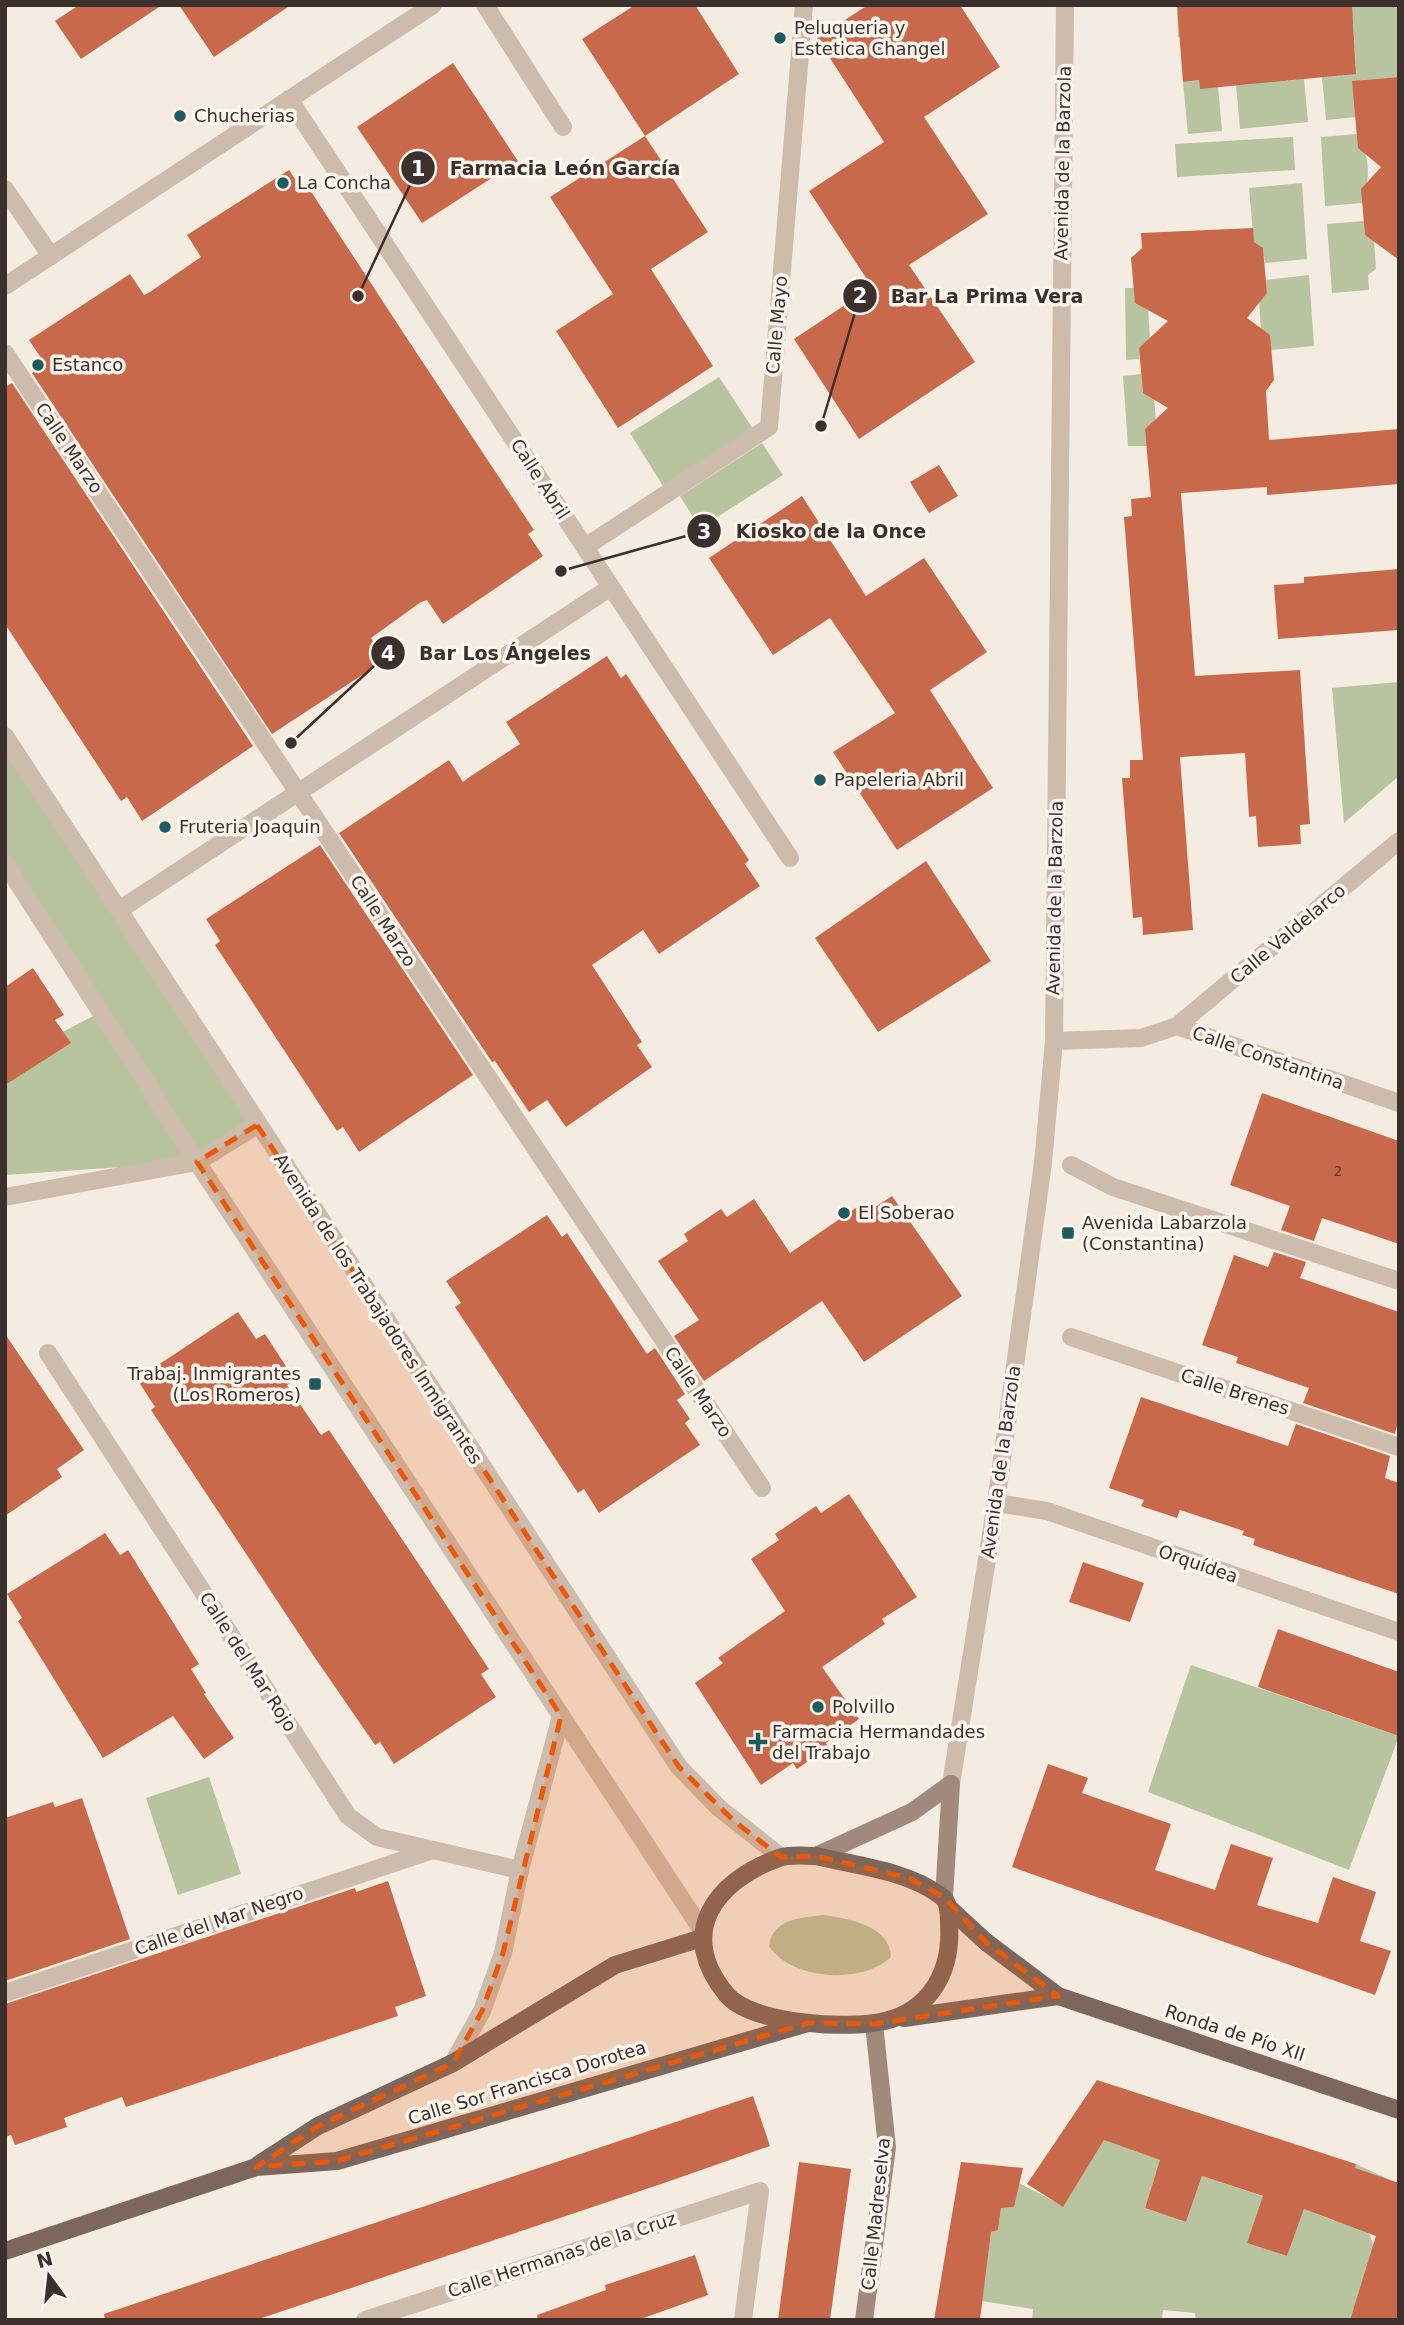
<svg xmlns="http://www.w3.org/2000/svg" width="1404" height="2325" font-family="'DejaVu Sans',sans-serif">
<rect width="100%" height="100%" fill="#f4ebe1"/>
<g fill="#b8c4a0">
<path d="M1264,5H1399V77L1362,80L1363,97L1356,117L1326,120L1322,77L1340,76V69L1356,67L1353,21L1178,37L1177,13Z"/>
<path d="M1285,73L1286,81L1304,79L1308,122L1240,129L1236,85L1253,84V77Z"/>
<path d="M1199,80L1218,86L1222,131L1188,134L1183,82Z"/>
<path d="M1357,134C1370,158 1371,177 1362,203L1325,206L1321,137Z"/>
<path d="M1293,137L1295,170L1177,177L1175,144Z"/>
<path d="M1302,183L1307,259L1265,263L1263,249L1254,244L1249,188Z"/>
<path d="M1364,221L1365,235L1374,240L1376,269L1368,275L1369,290L1332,293L1327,224Z"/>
<path d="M1309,275L1314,346L1271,350L1261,331L1259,299L1267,293L1266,280Z"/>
<path d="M1125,288H1134L1148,307L1150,341L1139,348V359L1126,360Z"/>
<path d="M1141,374L1143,393L1154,397L1156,422L1145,429L1147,446H1128L1123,376Z"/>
<path d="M719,377L753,429L663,486L630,433Z"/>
<path d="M762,443L783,475L700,528L680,496Z"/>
<path d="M1399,682V776L1344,823L1332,688Z"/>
<path d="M5,738L257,1125L197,1162L5,1175V1062L101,1012L5,862Z"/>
<path d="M1191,1665L1399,1736L1349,1870L1148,1792Z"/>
<path d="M209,1777L241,1874L178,1895L146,1798Z"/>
<path d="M823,1915C849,1919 890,1925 891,1957C862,1985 791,1980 769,1946C773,1919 799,1918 823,1915Z"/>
<path d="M1104,2140L1166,2162L1156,2173L1145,2208L1186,2222L1202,2176L1268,2198L1247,2243L1287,2256L1304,2209L1335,2221L1356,2164L1388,2179L1368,2232L1374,2245L1350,2320H1196L1195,2313L1163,2310L1162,2320H1032L1033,2309L982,2301L991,2232L998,2230L1001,2208L1019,2183L1063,2206Z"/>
</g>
<g fill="#c8694b">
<path d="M79,5H162L81,59L55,21Z"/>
<path d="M179,5H291L214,57Z"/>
<path d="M635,5H695L739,74L645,136L582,39Z"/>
<path d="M868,5H960L1000,67L924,117L988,214L909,265L975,362L859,439L794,339L872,287L809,191L884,142L817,38Z"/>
<path d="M1177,5H1352L1356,74L1200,89L1199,80L1183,82Z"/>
<path d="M453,63L518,161L422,223L357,127Z"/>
<path d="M1399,77V260L1365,235L1361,189L1381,167L1358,148L1352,81Z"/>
<path d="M645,136L708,232L651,269L713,366L618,428L556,331L613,294L550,197Z"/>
<path d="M289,170L303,191L308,187L410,343L534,530L528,534L543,556L443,624L427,600L421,602L371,638L385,660L272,734L32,373L40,368L38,365L43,361L29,340L130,274L144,295L150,292L201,257L187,235Z"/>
<path d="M1253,228L1254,242L1263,248L1267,293L1247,318L1270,335L1274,380L1266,391L1269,440L1399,429V484L1267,495V487L1181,493L1195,676L1300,670L1310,824L1300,825L1301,844L1258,847L1256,816L1249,817L1245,753L1180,757L1193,930L1143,935L1142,917L1133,918L1122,778H1130V760H1143L1124,517L1132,516L1131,499L1151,497L1145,429L1168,408L1143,393L1139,348L1168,321L1135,303L1131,258L1142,248L1141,233Z"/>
<path d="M12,383L253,746L142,821L127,797L121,801L5,624V387Z"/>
<path d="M939,465L958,496L929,513L910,482Z"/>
<path d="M802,496L866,596L924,558L987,652L930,690L993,788L897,850L833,752L895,713L830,618L773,655L709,558Z"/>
<path d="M1399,569V630L1278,639L1274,585L1304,583V577Z"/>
<path d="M607,656L621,678L626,674L749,860L745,864L760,886L659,954L643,930L592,965L642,1042L637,1045L652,1067L566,1127L547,1100L529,1112L495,1061L492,1062L339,833L449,760L463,782L468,778L520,744L506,722Z"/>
<path d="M320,845L473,1075L359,1152L343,1127L337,1131L215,945L220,941L206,919Z"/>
<path d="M926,861L991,961L878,1032L815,938Z"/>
<path d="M33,968L64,1015L55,1020L71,1043L5,1085V987Z"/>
<path d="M1262,1093L1399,1141V1244L1322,1218L1314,1241L1281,1230L1290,1206L1230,1185Z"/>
<path d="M892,1196L962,1296L864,1362L822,1301L704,1381L674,1336L699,1320L658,1261L688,1241L684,1234L721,1209L727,1217L754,1199L790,1253L860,1205L866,1213Z"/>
<path d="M547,1215L562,1237L567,1233L647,1354L655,1348L685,1394L677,1400L690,1419L685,1423L700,1445L599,1513L584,1489L578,1493L455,1307L461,1303L446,1281Z"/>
<path d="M1274,1252L1306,1262L1300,1278L1399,1312V1417L1395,1434L1303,1403L1309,1388L1236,1363L1238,1357L1202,1345L1234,1255L1268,1267Z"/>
<path d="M238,1312L256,1339L265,1334L295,1380L287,1385L321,1435L329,1430L489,1669L481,1674L496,1697L394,1764L380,1742L375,1745L309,1649L151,1410L155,1407L137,1379Z"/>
<path d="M5,1334L84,1450L57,1469L62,1477L5,1516Z"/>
<path d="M1141,1397L1288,1446L1296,1424L1390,1456L1385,1478L1399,1483V1594L1253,1545L1255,1539L1242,1535L1244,1531L1180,1510L1177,1518L1141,1506L1144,1500L1109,1488Z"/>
<path d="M849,1494L917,1597L882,1619L885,1624L822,1667L859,1719L826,1743L828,1747L797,1769L793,1763L761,1785L695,1683L723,1663L718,1658L785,1611L751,1559L779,1540L775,1534L816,1506L821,1513Z"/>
<path d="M105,1533L120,1555L128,1550L199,1664L191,1669L206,1693L204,1694L234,1738L204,1759L173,1716L103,1758L18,1621L22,1618L7,1594Z"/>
<path d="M1083,1562L1144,1583L1130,1622L1069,1602Z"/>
<path d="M1278,1629L1399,1672V1736L1258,1687Z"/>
<path d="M1048,1764L1088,1778L1082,1793L1171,1824L1155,1870L1215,1890L1231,1844L1273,1858L1257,1905L1318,1923L1333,1877L1376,1892L1360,1941L1391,1951L1375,1995L1012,1867Z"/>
<path d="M82,1798L130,1939L5,1981V1818L53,1802L55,1807Z"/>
<path d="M388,1881L426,1996L395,2007L398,2016L126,2107L122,2097L64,2118L67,2127L15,2145L11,2135L5,2137V2004L355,1888L356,1892Z"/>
<path d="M1097,2080L1356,2164L1355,2168L1399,2183V2320H1350L1376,2236L1304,2209L1287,2256L1247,2243L1263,2196L1202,2176L1186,2222L1145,2208L1160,2160L1104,2140L1063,2207L1027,2184Z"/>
<path d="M753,2096L770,2146L667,2182L256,2320H105L104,2314Z"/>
<path d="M799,2162L851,2169L830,2320H778Z"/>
<path d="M961,2162L1023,2168L1014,2207L1001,2208L998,2230L991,2232L980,2320H934Z"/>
<path d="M695,2255L708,2295L638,2320H538L537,2315L606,2290L605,2285Z"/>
</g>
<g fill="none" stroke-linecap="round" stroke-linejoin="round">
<g stroke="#cdbbac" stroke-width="18">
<path d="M485,5L563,127"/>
<path d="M289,99L790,858"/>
<path d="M5,189L51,256"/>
<path d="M5,286L433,5"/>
<path d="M5,353L762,1488"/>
<path d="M585,547L769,427L804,5"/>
<path d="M5,736L679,1767L719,1808L781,1857"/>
<path d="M5,863L197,1162L702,1930"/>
<path d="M119,910L611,587"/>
<path d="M1177,1026L1399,841"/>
<path d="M1054,1041L1141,1038L1177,1026L1399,1103"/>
<path d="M1071,1165L1113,1187L1399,1281"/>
<path d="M5,1197L197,1162L257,1125"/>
<path d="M1071,1337L1399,1447"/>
<path d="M48,1353L348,1816L377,1837L520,1870"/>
<path d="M996,1503L1047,1511L1399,1632"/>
<path d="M951,1784L996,1503L1043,1163L1054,1041L1065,5"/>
<path d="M5,1993L433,1850"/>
<path d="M453,2063L482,2011L503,1953L520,1870L561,1716"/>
<path d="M365,2320L760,2191L743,2320"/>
</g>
<g stroke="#a18a7d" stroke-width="18">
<path d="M816,1856L912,1812L951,1784"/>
<path d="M944,1897L951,1784"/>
<path d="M864,2320L887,2147L874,2024"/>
</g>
<g stroke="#7d675c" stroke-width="18">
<path d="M816,1856C857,1866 906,1870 941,1896C950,1902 949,1916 949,1925C952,1970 931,2010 885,2021C849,2030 752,2024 727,1995C676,1934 714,1881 779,1858C789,1854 804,1856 816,1856Z"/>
<path d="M948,1907L986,1942L1058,1996L1399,2110"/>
<path d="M904,2018L1058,1996"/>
<path d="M258,2165L318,2126L453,2063L615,1965L702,1938"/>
<path d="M5,2251L256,2167L337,2161L808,2023"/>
</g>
</g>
<path fill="#e8590c" fill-opacity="0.2" stroke="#e8590c" stroke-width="5" stroke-dasharray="14 9" stroke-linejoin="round" d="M257,1125L679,1767L734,1821L781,1857L816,1856L909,1878L944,1897L986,1942L1058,1996L874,2024L808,2023L337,2161L256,2167L318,2126L453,2063L482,2011L503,1953L561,1716L197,1162Z"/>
<g fill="#1f5a5e" stroke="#fbf5ee" stroke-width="2.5">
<circle cx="780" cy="38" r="7"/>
<circle cx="180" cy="116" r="7"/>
<circle cx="283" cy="183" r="7"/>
<circle cx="38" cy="365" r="7"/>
<circle cx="820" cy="780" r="7"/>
<circle cx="165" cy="827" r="7"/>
<circle cx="844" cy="1213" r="7"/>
<rect x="1061" y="1226" width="14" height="14" rx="3.5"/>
<rect x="308" y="1377" width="14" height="14" rx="3.5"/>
<circle cx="818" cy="1707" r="7"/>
<path d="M754.5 1731.5h7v7h7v7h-7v7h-7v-7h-7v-7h7z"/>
</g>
<g text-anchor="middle" stroke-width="7" stroke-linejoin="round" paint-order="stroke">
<g font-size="14" fill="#5e3e33">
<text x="1338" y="1176">2</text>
</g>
<g font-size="18" fill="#3b302b" stroke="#fbf5ee" text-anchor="start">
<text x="794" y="34">Peluqueria y<tspan x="794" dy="21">Estetica Changel</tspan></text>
<text x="194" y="122">Chucherias</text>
<text x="297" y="189">La Concha</text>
<text x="52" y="371">Estanco</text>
<text x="834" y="786">Papeleria Abril</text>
<text x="179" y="833">Fruteria Joaquin</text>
<text x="858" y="1219">El Soberao</text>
<text x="1082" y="1229">Avenida Labarzola<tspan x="1082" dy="21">(Constantina)</tspan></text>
<text x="301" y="1380" text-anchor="end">Trabaj. Inmigrantes<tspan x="301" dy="21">(Los Romeros)</tspan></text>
<text x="832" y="1713">Polvillo</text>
<text x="772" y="1738">Farmacia Hermandades<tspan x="772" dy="21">del Trabajo</tspan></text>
</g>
<g font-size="18" fill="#3b302b" stroke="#fbf5ee">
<text transform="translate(1063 163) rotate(-89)" y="6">Avenida de la Barzola</text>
<text transform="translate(777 325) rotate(-85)" y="6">Calle Mayo</text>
<text transform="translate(69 448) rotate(56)" y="6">Calle Marzo</text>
<text transform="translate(540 479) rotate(57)" y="6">Calle Abril</text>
<text transform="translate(1055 898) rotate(-89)" y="6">Avenida de la Barzola</text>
<text transform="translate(383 921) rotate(57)" y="6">Calle Marzo</text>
<text transform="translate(1288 934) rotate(-40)" y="6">Calle Valdelarco</text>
<text transform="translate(1268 1058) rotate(19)" y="6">Calle Constantina</text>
<text transform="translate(378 1309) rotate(57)" y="6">Avenida de los Trabajadores Inmigrantes</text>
<text transform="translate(698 1392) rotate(56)" y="6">Calle Marzo</text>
<text transform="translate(1235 1392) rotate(18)" y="6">Calle Brenes</text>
<text transform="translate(1001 1462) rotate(-82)" y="6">Avenida de la Barzola</text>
<text transform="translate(1198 1564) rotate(19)" y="6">Orquídea</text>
<text transform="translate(248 1662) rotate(57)" y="6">Calle del Mar Rojo</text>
<text transform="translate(219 1921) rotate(-19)" y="6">Calle del Mar Negro</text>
<text transform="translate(1235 2033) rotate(18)" y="6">Ronda de Pío XII</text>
<text transform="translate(527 2083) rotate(-17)" y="6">Calle Sor Francisca Dorotea</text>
<text transform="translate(876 2214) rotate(-84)" y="6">Calle Madreselva</text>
<text transform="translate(562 2255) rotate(-18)" y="6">Calle Hermanas de la Cruz</text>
</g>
</g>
<path fill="none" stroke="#3b302b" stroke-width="2.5" d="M358 296L418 168M821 426L860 296M561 571L704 531M291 743L388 653"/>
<g fill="#3b302b" stroke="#fbf5ee" stroke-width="2.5">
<circle cx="358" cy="296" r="7"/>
<circle cx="821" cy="426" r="7"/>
<circle cx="561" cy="571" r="7"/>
<circle cx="291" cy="743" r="7"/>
<circle cx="418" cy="168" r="18"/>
<circle cx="860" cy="296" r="18"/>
<circle cx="704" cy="531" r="18"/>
<circle cx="388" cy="653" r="18"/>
</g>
<g font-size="21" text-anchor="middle" font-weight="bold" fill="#fff">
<text x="418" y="176">1</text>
<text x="860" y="303">2</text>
<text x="704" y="539">3</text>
<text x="388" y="661">4</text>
</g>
<g font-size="19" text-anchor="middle" font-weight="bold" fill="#3b302b" stroke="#fbf5ee" stroke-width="7" stroke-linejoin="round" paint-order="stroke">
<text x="565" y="175">Farmacia León García</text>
<text x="987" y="303">Bar La Prima Vera</text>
<text x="831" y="538">Kiosko de la Once</text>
<text x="505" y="660">Bar Los Ángeles</text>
</g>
<rect width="1404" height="2325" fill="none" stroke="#3b302b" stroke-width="14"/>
<g transform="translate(49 2276) rotate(345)" stroke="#fbf5ee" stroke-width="5" paint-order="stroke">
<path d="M0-5L12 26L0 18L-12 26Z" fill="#3b302b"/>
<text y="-10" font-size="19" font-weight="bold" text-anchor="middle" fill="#3b302b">N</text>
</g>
</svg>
